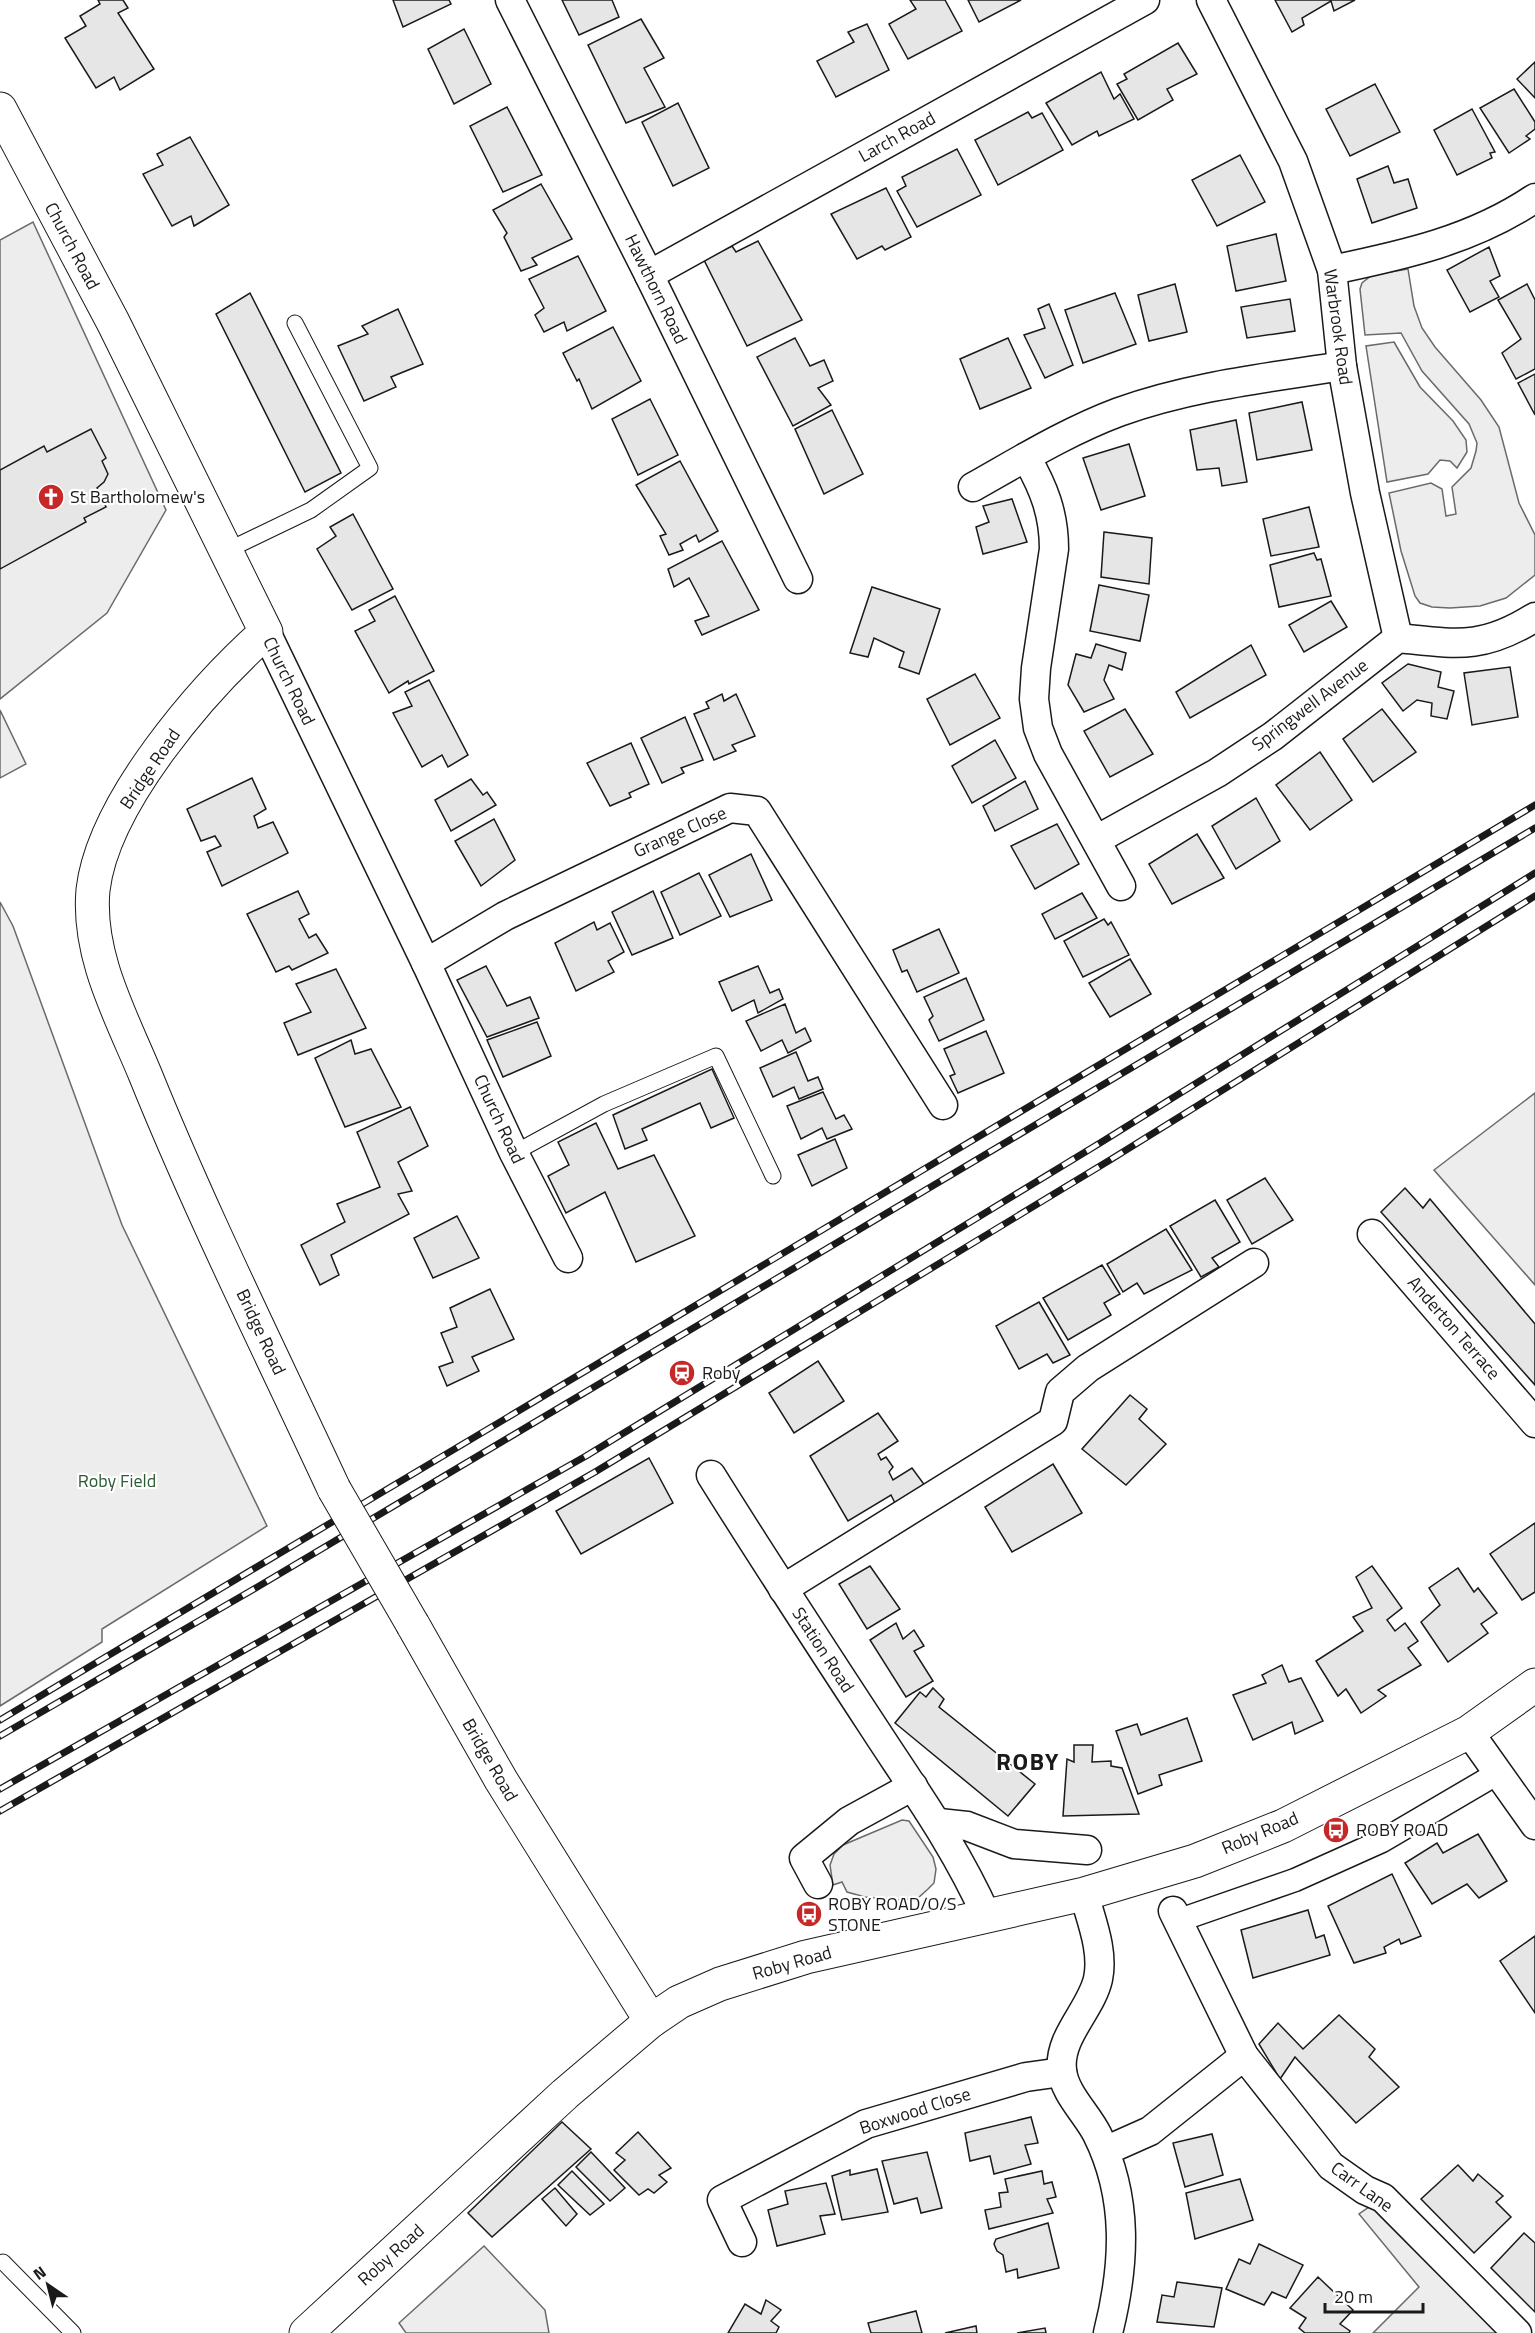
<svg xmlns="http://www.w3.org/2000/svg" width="1535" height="2333" font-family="'Titillium Web',sans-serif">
<rect width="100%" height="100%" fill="#fff"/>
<g fill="#ededed" stroke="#6a6a6a" stroke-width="1.5">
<path d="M33,222L166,510L107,613L0,699V240Z"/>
<path d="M1408,269L1414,306L1422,328L1435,347L1481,400L1499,427L1519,503L1535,535V575L1506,598L1480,606L1450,608L1432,607L1420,603L1415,596L1401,551L1389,493L1431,483L1442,489L1446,516L1456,514L1452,487L1471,468L1476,451L1477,443L1469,424L1422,371L1401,333L1365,335L1360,289L1362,283L1372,275Z"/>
<path d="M1394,342L1420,387L1453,421L1466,440L1467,452L1457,468L1450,461L1440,460L1428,474L1387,482L1366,346Z"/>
<path d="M0,710L26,764L0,778Z"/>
<path d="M0,902L13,926L122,1225L267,1526L102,1629V1642L0,1706Z"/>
<path d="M1535,1093V1285L1434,1170Z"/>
<path d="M902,1820L909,1821L933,1857L936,1869L934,1883L928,1889L918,1898L901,1900L865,1897L847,1892L842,1882L833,1885L830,1865L834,1854L843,1845Z"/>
<path d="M1372,2205L1498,2333H1373L1419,2287L1359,2214Z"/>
<path d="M484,2246L545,2310L549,2333H406L399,2323Z"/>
</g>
<g fill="#e6e6e6" stroke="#1a1a1a" stroke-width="1.5">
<path d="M98,0H123L128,8L118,13L154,69L120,90L114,77L96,88L65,38L86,26L80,16L100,4Z"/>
<path d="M393,0H449L451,4L403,27Z"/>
<path d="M562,0H612L619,17L579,35Z"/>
<path d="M910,0H945L962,31L908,59L889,24L916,9Z"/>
<path d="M968,0H1021L979,22Z"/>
<path d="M1275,0H1355L1334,11L1331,1L1302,18L1304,25L1292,32Z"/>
<path d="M641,19L664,58L644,68L665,107L626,123L588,45Z"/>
<path d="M867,24L889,70L836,97L817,61L854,42L848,32Z"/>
<path d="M464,29L491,84L454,104L428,49Z"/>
<path d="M1178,43L1197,74L1167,89L1173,100L1138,120L1117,84L1127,79L1124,74Z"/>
<path d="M1535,62V98L1517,79Z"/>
<path d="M1101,72L1114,99L1120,94L1134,119L1099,136L1097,131L1072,145L1046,103Z"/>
<path d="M1375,84L1400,132L1350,156L1326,109Z"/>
<path d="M1514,89L1535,122V129L1526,136L1530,139L1509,153L1480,108Z"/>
<path d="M678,103L709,168L673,186L642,122Z"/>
<path d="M507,107L542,175L503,192L470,126Z"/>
<path d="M1472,109L1495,152L1490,153L1492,158L1457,175L1434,130Z"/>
<path d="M1028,112L1032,118L1042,113L1063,150L998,185L975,140Z"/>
<path d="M190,137L229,205L194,226L191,216L172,226L143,174L163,165L157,154Z"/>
<path d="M957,149L981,195L917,227L897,191L906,186L902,177Z"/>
<path d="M1240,155L1265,202L1217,226L1192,180Z"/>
<path d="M1388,166L1394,183L1408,179L1417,208L1372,223L1357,179Z"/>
<path d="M541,184L572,239L532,258L537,265L521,271L504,237L507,233L493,210Z"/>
<path d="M886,188L911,237L885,250L882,246L857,259L831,214Z"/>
<path d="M1276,234L1286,281L1236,291L1227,246Z"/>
<path d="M758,241L802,320L747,346L704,260L732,246L736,252Z"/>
<path d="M1489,247L1500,276L1490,281L1499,297L1470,312L1447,270Z"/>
<path d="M578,256L606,311L567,331L564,322L544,332L535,315L544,308L529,279Z"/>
<path d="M1175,284L1187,332L1149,341L1138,295Z"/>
<path d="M1527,284L1535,300V369L1516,379L1502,353L1521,339L1498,300Z"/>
<path d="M250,293L341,473L305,492L216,314Z"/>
<path d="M1115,293L1136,344L1083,363L1065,310Z"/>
<path d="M1290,299L1295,331L1247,338L1241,307Z"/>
<path d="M1049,304L1073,365L1045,378L1024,335L1045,328L1038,309Z"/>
<path d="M398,309L423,364L391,377L396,387L364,401L338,346L368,334L362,326Z"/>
<path d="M613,327L641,381L592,409L579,379L577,381L563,353Z"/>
<path d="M795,338L810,366L824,360L833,381L818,388L831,405L793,426L757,357Z"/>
<path d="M1008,338L1031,388L980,409L960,359Z"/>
<path d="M1535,374V415L1518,383Z"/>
<path d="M650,399L678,455L638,475L612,419Z"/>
<path d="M1302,402L1312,450L1257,460L1249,413Z"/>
<path d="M832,410L863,474L824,494L795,429Z"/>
<path d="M1236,420L1247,482L1222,486L1219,468L1197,470L1190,430Z"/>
<path d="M91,429L106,458L102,461L108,474L104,482L97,488L106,507L84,518L86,522L0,569V470L44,446L47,452Z"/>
<path d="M1129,444L1145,496L1101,510L1083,458Z"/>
<path d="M680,461L718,531L699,542L696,535L680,544L683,550L669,555L660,536L666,534L636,485Z"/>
<path d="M1012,499L1027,542L983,554L976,527L989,522L983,506Z"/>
<path d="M1309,507L1319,547L1271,556L1263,519Z"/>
<path d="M353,514L393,589L352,610L317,549L336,536L330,527Z"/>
<path d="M1104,532L1152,538L1149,584L1101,577Z"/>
<path d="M722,541L759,610L702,635L695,621L709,616L689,578L674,587L668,569Z"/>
<path d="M1314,553L1317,560L1321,559L1331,596L1279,607L1270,565Z"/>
<path d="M1099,585L1149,595L1140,641L1090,631Z"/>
<path d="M872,587L940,609L919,674L899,667L904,652L874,638L868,657L850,653Z"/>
<path d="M395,596L434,671L409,684L408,681L389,693L355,631L375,621L369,610Z"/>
<path d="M1331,601L1347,627L1304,652L1289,625Z"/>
<path d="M1096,644L1126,653L1122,670L1109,665L1104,680L1114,699L1084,712L1068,685L1076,654L1091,658Z"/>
<path d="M1251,645L1266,675L1190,718L1176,692Z"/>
<path d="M1408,664L1441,672L1438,687L1454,691L1447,719L1431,716L1432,703L1417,700L1403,711L1382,683Z"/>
<path d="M1510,667L1518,717L1472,725L1464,673Z"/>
<path d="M975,674L1000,718L950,745L927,699Z"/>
<path d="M429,680L468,755L448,767L442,755L422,767L393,713L412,706L405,692Z"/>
<path d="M722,694L724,701L736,694L755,736L732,745L736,751L714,760L694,714L709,708L706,702Z"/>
<path d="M1125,709L1153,754L1110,777L1084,731Z"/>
<path d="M1382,709L1416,752L1373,782L1343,739Z"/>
<path d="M685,717L703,760L681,768L684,773L662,783L641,738Z"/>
<path d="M995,740L1016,778L972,803L952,766Z"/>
<path d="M631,743L649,784L629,793L631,797L610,806L587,763Z"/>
<path d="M1320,752L1352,800L1310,830L1276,785Z"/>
<path d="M252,778L266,809L254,816L258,828L273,822L288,853L222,886L207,852L221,846L215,836L201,841L187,809Z"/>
<path d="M471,779L483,795L487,792L496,805L451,831L435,800Z"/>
<path d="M1025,781L1038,809L995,831L983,806Z"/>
<path d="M1256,798L1280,841L1236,869L1212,826Z"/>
<path d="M494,819L515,860L481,886L455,841Z"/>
<path d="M1057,824L1079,864L1035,889L1011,846Z"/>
<path d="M1197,834L1224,878L1172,904L1149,864Z"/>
<path d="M751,854L772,900L730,917L709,875Z"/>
<path d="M699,873L721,916L680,935L661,892Z"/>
<path d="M298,891L309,914L299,919L309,938L316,934L328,953L292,970L289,966L276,972L247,914Z"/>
<path d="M653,891L673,938L632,955L612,912Z"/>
<path d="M1082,893L1097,918L1055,939L1042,914Z"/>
<path d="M1104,919L1108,925L1111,922L1129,955L1083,977L1064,941Z"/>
<path d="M594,922L597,930L610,923L624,952L608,961L614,972L576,991L555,943Z"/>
<path d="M939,929L959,973L917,992L907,970L902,972L893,950Z"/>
<path d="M1130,959L1151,994L1110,1017L1089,983Z"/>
<path d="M486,966L507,1006L530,997L539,1018L487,1037L457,980Z"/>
<path d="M758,966L770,993L779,989L783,999L758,1013L754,1000L732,1011L719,982Z"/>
<path d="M336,969L366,1028L298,1055L284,1023L311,1012L296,984Z"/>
<path d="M966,978L984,1020L939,1041L929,1020L933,1016L924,997Z"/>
<path d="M785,1004L796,1033L805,1028L811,1041L788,1053L782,1040L761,1051L746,1021Z"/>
<path d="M537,1022L551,1056L503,1077L487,1040Z"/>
<path d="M986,1031L1004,1073L958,1093L950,1076L955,1074L944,1049Z"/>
<path d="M351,1040L355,1054L371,1049L401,1107L345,1127L315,1058Z"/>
<path d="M796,1052L808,1081L818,1077L823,1089L799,1099L794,1087L773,1097L760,1068Z"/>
<path d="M712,1069L734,1118L711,1128L700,1103L642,1129L647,1140L625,1149L613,1115Z"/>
<path d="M823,1092L836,1119L844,1115L852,1129L827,1139L822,1128L801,1139L787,1106Z"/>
<path d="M410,1107L428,1146L398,1162L412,1191L398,1194L409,1214L331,1255L339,1275L320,1285L301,1245L345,1222L337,1204L380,1187L357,1132Z"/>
<path d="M596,1123L618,1169L654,1155L695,1236L636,1262L605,1192L566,1213L548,1176L569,1165L558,1142Z"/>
<path d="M835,1139L847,1168L812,1186L798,1155Z"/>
<path d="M1265,1178L1293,1220L1252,1244L1227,1200Z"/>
<path d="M1405,1188L1423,1208L1430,1199L1535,1324V1385L1381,1212Z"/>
<path d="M1215,1200L1240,1242L1212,1258L1219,1267L1201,1277L1170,1226Z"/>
<path d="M457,1216L479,1258L433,1278L414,1238Z"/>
<path d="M1166,1229L1192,1270L1144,1294L1137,1283L1123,1292L1107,1264Z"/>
<path d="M1102,1265L1120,1294L1104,1303L1111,1315L1068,1340L1043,1298Z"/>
<path d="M490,1289L514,1339L472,1357L479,1371L447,1386L439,1367L453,1362L441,1333L457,1327L450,1308Z"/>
<path d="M1039,1302L1070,1355L1053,1363L1047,1354L1019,1369L996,1326Z"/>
<path d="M818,1361L844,1401L794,1433L769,1393Z"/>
<path d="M1130,1395L1147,1409L1139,1419L1166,1444L1126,1485L1082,1449Z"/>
<path d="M878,1413L898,1441L878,1454L881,1460L886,1457L893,1467L889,1472L893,1480L912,1468L926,1487L896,1505L891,1495L848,1521L810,1456Z"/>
<path d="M649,1458L673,1503L581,1554L556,1511Z"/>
<path d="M1053,1464L1082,1513L1012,1552L985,1507Z"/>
<path d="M1535,1523V1592L1522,1600L1490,1554Z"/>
<path d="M870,1566L900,1609L867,1629L839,1584Z"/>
<path d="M1372,1566L1402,1608L1387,1620L1395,1631L1405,1623L1418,1641L1408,1648L1421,1665L1378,1690L1386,1696L1361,1713L1346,1689L1338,1696L1316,1661L1363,1631L1353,1617L1372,1608L1356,1577Z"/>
<path d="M1458,1568L1474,1592L1478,1588L1497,1613L1481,1624L1488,1633L1448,1662L1421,1622L1440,1605L1429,1588Z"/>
<path d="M896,1623L903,1639L914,1630L924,1646L914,1651L933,1681L906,1697L870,1640Z"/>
<path d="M1282,1665L1289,1682L1301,1678L1323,1721L1295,1734L1292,1722L1253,1740L1233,1695L1266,1683L1262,1675Z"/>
<path d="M933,1688L944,1699L939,1707L1035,1784L1008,1816L895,1723L920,1692L926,1697Z"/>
<path d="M1187,1718L1202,1761L1159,1775L1162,1785L1138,1794L1116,1731L1137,1724L1141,1735Z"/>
<path d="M1074,1745H1093L1092,1762L1111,1761V1766L1122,1768L1139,1814L1063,1816L1067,1759L1074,1762Z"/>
<path d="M1478,1834L1507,1881L1479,1898L1467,1884L1432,1904L1405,1863L1437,1843L1443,1853Z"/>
<path d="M1392,1874L1421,1936L1401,1944L1399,1939L1384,1947L1386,1953L1354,1963L1328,1906Z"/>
<path d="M1308,1910L1316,1938L1324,1935L1330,1955L1253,1978L1241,1930Z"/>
<path d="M1535,1936V2013L1500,1961Z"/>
<path d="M1339,2015L1375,2049L1369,2057L1399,2087L1356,2123L1295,2057L1280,2079L1259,2044L1278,2023L1303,2049Z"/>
<path d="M1031,2117L1038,2143L1025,2145L1031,2164L994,2174L990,2156L970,2161L965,2133Z"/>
<path d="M562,2122L591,2149L492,2237L468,2213Z"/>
<path d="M638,2132L671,2168L659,2175L667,2182L654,2193L648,2189L639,2195L614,2170L625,2160L616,2153Z"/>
<path d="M1212,2134L1223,2175L1185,2187L1173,2143Z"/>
<path d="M591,2152L625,2188L610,2201L576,2167Z"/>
<path d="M927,2152L942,2208L921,2213L917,2198L894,2204L882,2161Z"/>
<path d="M1458,2165L1473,2181L1478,2174L1503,2196L1496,2202L1511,2217L1474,2253L1421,2199Z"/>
<path d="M877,2169L888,2212L842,2220L832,2176L850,2170V2175Z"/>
<path d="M572,2171L604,2204L590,2215L558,2185Z"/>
<path d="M1042,2171L1044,2184L1052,2182L1056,2197L1047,2199L1053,2213L989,2229L985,2210L1001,2207L999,2193L1008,2192L1005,2179Z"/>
<path d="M1240,2179L1253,2220L1195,2239L1186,2193Z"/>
<path d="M826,2183L835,2214L820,2216L825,2234L777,2246L768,2210L788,2204L785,2191Z"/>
<path d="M555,2188L577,2214L566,2226L542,2199Z"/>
<path d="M1048,2223L1059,2268L1018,2278L1017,2269L1006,2272L1003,2255L997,2251L994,2244L996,2239Z"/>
<path d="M1524,2233L1535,2243V2312L1491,2268Z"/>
<path d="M1259,2244L1303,2265L1286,2298L1272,2292L1264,2305L1226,2289L1239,2259L1250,2264Z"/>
<path d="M1318,2277L1353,2310L1340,2324L1350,2331L1349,2333H1305L1299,2328L1306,2318L1290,2308Z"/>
<path d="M1177,2282L1222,2288L1214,2327L1157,2322L1162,2295L1174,2297Z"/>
<path d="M766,2300L781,2310L771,2321L779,2327L776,2333H728L745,2304L761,2314Z"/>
<path d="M916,2311L922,2333H871L868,2323Z"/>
<path d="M976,2326L977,2333H945Z"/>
<path d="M1045,2328L1046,2333H1017Z"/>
</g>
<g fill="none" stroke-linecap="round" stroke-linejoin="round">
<defs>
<g id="service">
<path d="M226,551L311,510L370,468L295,323"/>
<path d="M514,1153L604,1104L716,1056L773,1176"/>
<path d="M3,2262L73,2333"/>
</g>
<path id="pedestrian" d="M1177,1921L1295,1880L1382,1841L1498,1773"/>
<g id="minor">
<path d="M510,0L649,275L798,579"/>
<path d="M1211,0L1293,161L1332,270L1342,366L1365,493L1398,638"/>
<path d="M1332,270C1404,255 1473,240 1535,198"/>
<path d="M649,275L1145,0"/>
<path d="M1026,457C1044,488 1054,514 1054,549L1036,668L1034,699L1038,728L1048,754L1121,886"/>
<path d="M973,487C1021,460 1068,431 1119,412C1191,386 1267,378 1342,366"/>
<path d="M266,632L426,963L514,1153L568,1258"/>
<path d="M1096,840L1217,773L1273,736L1398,638C1457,644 1483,650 1535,617"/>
<path d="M426,963L505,916L730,808L757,811L943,1105"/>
<path d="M1372,1234L1535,1423"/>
<path d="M711,1475C764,1560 819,1644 874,1728C915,1791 955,1846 986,1915"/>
<path d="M783,1589L1053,1421L1060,1392L1088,1368L1254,1263"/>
<path d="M1469,1732L1535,1825"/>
<path d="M939,1823L967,1826L1014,1844L1087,1850"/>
<path d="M818,1884L804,1858L849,1821L913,1786"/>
<path d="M1084,1894C1091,1920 1104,1951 1098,1979C1091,2010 1058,2037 1062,2070C1064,2093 1087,2114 1097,2134C1129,2198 1125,2265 1108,2333"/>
<path d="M1173,1911L1244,2056L1331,2166L1365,2190L1383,2198L1517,2333"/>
<path d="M1105,2151L1150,2131L1244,2056"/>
<path d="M742,2242L722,2200L866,2124L1026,2077L1062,2072"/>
</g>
<g id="tertiary">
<path d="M0,109L113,322L266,632C202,689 103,803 93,890C87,955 121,1016 145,1074C202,1215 270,1351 334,1489"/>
<path d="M413,1625L501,1780L651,2021"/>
</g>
<path id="primary" d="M306,2333L565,2094L651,2021L679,2002L720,1984L806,1957L1084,1894L1195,1861L1283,1826L1469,1732L1535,1685"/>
</defs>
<use href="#service" stroke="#1a1a1a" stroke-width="17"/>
<use href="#pedestrian" stroke="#1a1a1a" stroke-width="25"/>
<use href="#minor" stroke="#1a1a1a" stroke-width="31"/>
<use href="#tertiary" stroke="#1a1a1a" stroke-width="35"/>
<use href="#primary" stroke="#1a1a1a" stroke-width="35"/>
<use href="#service" stroke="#fff" stroke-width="15"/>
<use href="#pedestrian" stroke="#fff" stroke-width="22"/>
<use href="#minor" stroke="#fff" stroke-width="28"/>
<use href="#tertiary" stroke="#fff" stroke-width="33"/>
<use href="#primary" stroke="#fff" stroke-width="33"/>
<defs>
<g id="rail">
<path d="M0,1720L1535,805"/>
<path d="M0,1736L254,1589L1535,828"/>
<path d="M0,1789L586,1456L1100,1143L1535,873"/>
<path d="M0,1811L595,1472L1110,1160L1535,896"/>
</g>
</defs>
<use href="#rail" stroke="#1a1a1a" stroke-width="7"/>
<use href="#rail" stroke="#fff" stroke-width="4.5" stroke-dasharray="14" stroke-linecap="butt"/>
<defs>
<path id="tertiary-bridge" d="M334,1489L413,1625"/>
</defs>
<use href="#tertiary-bridge" stroke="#1a1a1a" stroke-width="35" stroke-linecap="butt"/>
<use href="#tertiary-bridge" stroke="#fff" stroke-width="33"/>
</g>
<defs>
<symbol id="church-disc" viewBox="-11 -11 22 22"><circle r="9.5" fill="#c62828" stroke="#fff"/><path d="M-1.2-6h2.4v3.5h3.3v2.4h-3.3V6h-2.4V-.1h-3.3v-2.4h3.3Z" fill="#fff"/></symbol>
<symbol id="station-disc" viewBox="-11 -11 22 22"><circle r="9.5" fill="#c62828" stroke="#fff"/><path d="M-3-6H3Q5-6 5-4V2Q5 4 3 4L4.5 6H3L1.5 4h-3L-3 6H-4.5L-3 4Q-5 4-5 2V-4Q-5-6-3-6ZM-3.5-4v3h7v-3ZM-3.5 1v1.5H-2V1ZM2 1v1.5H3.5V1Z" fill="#fff"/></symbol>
<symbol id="bus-disc" viewBox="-11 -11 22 22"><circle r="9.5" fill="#c62828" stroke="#fff"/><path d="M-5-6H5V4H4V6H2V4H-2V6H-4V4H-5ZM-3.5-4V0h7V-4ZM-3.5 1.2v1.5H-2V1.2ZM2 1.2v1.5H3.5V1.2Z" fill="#fff"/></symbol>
</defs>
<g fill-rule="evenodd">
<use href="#church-disc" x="36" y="482" width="30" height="30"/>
<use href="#station-disc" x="667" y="1358" width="30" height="30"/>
<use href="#bus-disc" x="1321" y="1815" width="30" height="30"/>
<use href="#bus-disc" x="794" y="1899" width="30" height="30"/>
</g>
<g text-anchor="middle" stroke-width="4.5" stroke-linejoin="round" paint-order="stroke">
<g font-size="18" fill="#1a1a1a" stroke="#fff">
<text transform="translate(897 137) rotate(-29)" y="6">Larch Road</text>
<text transform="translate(72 246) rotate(62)" y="6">Church Road</text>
<text transform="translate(656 289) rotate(64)" y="6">Hawthorn Road</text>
<text transform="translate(1338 327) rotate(82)" y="6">Warbrook Road</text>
<text transform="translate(289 681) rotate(64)" y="6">Church Road</text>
<text transform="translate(1310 705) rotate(-37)" y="6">Springwell Avenue</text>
<text transform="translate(150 769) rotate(-56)" y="6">Bridge Road</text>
<text transform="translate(680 832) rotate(-24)" y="6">Grange Close</text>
<text transform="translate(499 1119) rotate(65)" y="6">Church Road</text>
<text transform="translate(1454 1328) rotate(49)" y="6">Anderton Terrace</text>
<text transform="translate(261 1332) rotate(65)" y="6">Bridge Road</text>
<text transform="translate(823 1650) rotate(57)" y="6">Station Road</text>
<text transform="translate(490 1760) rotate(60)" y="6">Bridge Road</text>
<text transform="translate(1260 1833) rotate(-23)" y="6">Roby Road</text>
<text transform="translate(792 1963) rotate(-16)" y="6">Roby Road</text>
<text transform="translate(915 2111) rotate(-18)" y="6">Boxwood Close</text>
<text transform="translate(1362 2187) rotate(36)" y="6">Carr Lane</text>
<text transform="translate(391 2255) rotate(-42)" y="6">Roby Road</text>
</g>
<g font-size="18" fill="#1a1a1a" stroke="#fff" text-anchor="start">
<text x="70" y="503">St Bartholomew's</text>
<text x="702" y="1379">Roby</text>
<text x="1356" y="1836">ROBY ROAD</text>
<text x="828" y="1910">ROBY ROAD/O/S<tspan x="828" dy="21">STONE</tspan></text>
</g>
<g font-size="18" fill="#2b5a34" stroke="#fff">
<text x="117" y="1487">Roby Field</text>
</g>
<g font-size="24" font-weight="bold" letter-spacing="1.5" fill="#1a1a1a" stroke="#fff">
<text x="1028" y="1770">ROBY</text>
</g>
</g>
<g transform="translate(48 2285) rotate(325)" stroke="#ffffff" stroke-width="4.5" paint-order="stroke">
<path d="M0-4.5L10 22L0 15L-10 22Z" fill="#1a1a1a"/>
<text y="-9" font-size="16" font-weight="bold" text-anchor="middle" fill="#1a1a1a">N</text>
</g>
<path d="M1325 2303v9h98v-9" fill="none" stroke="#1a1a1a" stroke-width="3"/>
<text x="1334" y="2303" font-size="18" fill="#1a1a1a" stroke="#ffffff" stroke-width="4.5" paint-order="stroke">20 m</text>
</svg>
